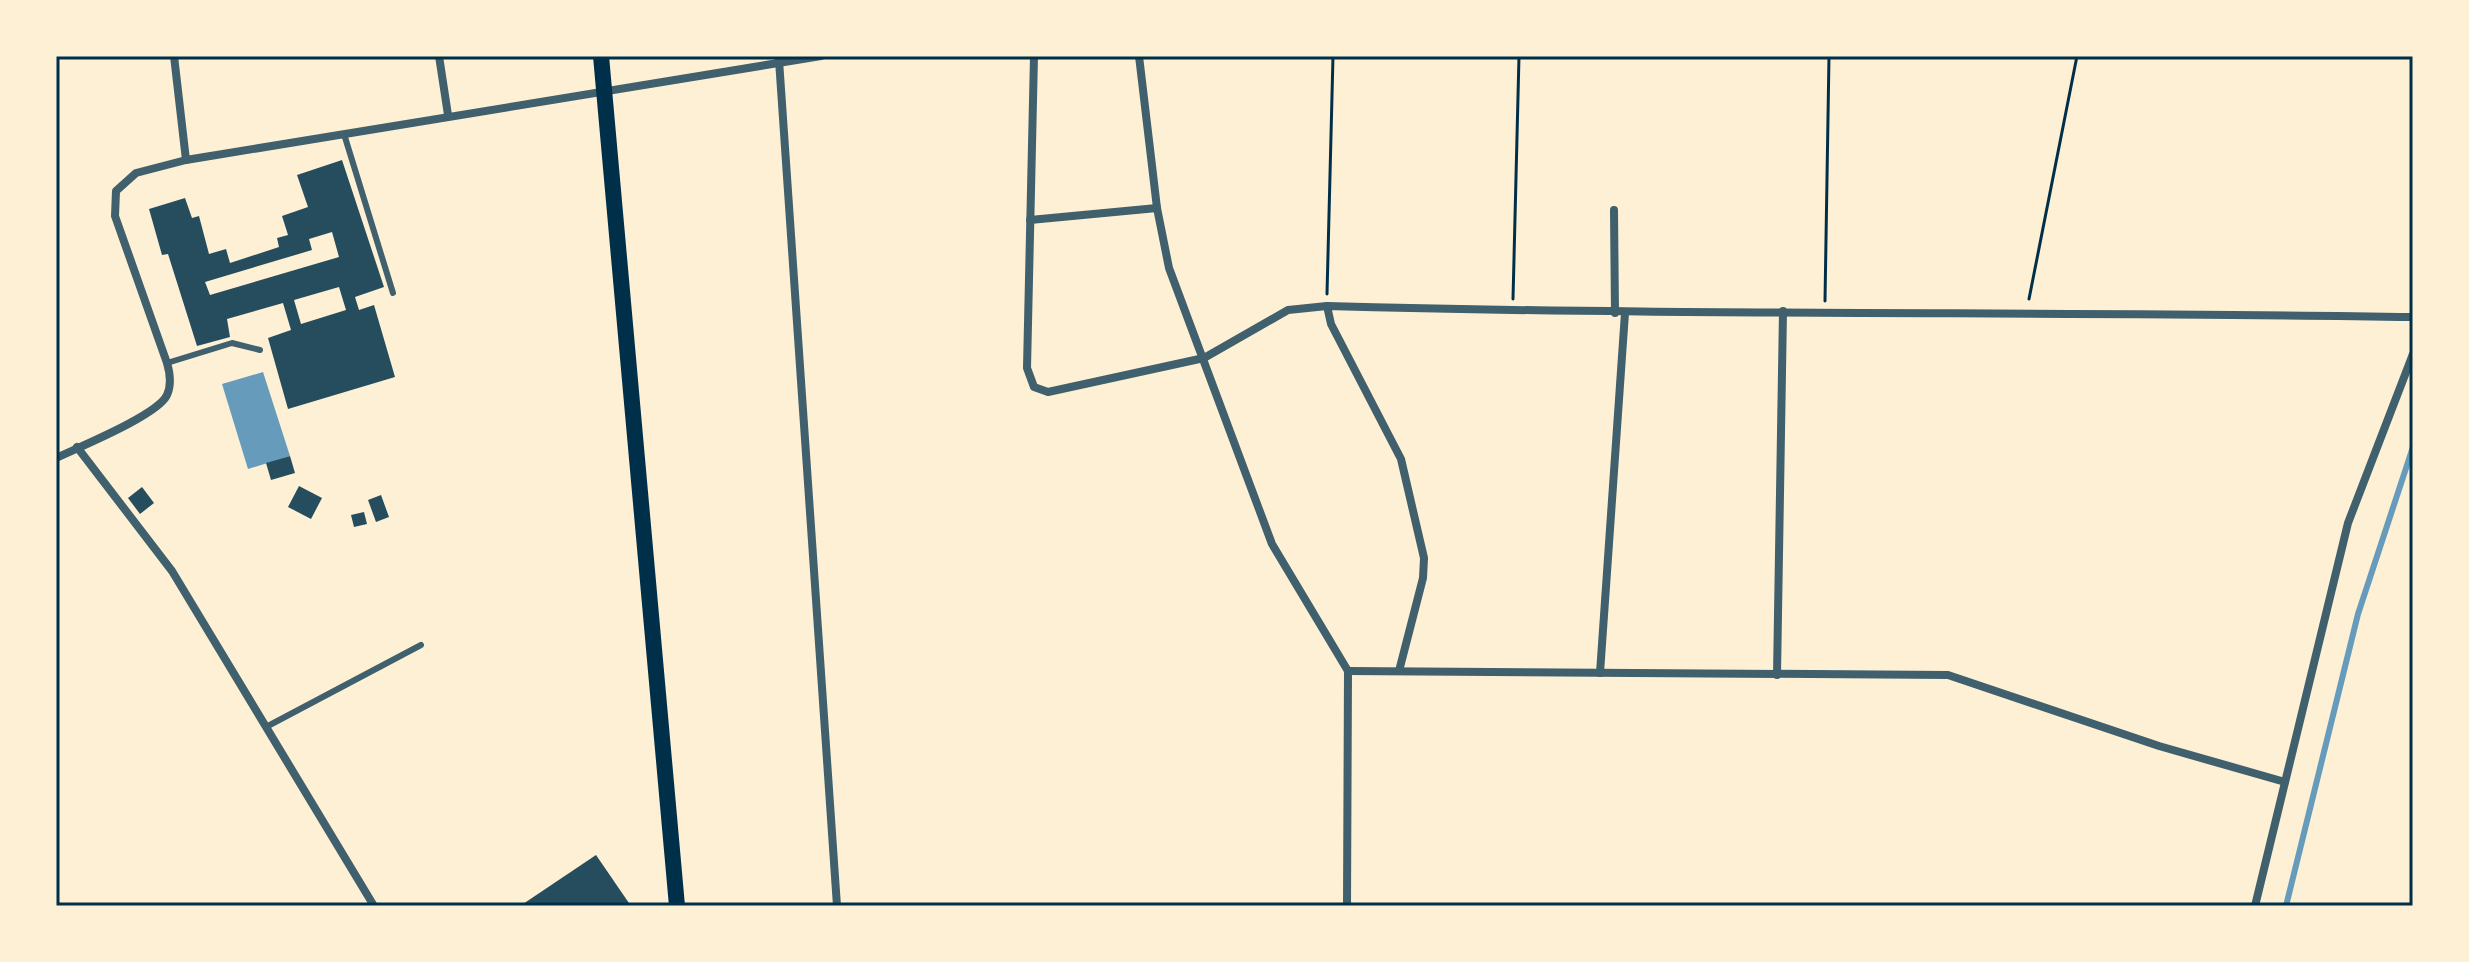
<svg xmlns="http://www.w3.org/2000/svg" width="2469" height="962" viewBox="0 0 2469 962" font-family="Ubuntu,sans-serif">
<rect width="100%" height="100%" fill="#fdf0d5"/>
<!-- water -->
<polygon fill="#669bbc" points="263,372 290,456 248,469 222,384"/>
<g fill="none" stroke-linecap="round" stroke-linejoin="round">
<!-- stream -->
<polyline stroke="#669bbc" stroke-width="6" points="2286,906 2358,614 2413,447"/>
</g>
<!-- building -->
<g fill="#264d5e" fill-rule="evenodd">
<path d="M342,160L384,287L355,297L359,310L374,305L395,377L288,409L268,338L291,330L283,303L227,319L230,337L197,346L168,254L162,255L149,209L185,198L192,218L199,216L209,254L226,249L230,263L279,247L277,238L288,235L282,216L308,207L297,175ZM332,232L339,257L210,295L205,282L312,250L309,239ZM339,287L346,310L301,324L294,300Z"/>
<polygon points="290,456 295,473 271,480 266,463"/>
<polygon points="299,486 322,498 311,519 288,507"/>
<polygon points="142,487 154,503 140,514 128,498"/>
<polygon points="381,495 389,517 376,522 368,500"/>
<polygon points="364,512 367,524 354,527 351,515"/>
<polygon points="596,855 631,906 520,906"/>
</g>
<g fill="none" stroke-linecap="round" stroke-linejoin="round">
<!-- path -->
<g stroke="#003049" stroke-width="3">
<polyline points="1327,294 1333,56"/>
<polyline points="1513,299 1519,56"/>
<polyline points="2029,299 2077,56"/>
<polyline points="1825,301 1829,56"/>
</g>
<!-- service -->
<g stroke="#3f606c" stroke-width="6">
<polyline points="344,134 393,293"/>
<polyline points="167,363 232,343 260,350"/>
<polyline points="266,727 421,645"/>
</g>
<!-- minor -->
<g stroke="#3f606c" stroke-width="8">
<polyline points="174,56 186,160"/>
<polyline points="439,56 448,115"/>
<path d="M1034,56L1027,368L1034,387L1048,392L1204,358L1288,310L1327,306C1689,316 2051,311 2413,317"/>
<polyline points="1139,56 1157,208 1169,268 1272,544 1348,671 1347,906"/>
<polyline points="779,60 837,906"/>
<polyline points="1614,210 1615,313"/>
<polyline points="1030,220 1157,208"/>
<polyline points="1327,306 1331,324 1401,459 1424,558 1423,578 1399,671"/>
<polyline points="77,447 172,571 374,906"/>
<path d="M56,458C79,447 158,415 167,395C172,384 170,373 167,363L115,216L116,191L136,173L186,160L821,56"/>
<polyline points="1348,671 1948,675 2159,746 2285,782"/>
<polyline points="1600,673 1625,313"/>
<polyline points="1777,675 1783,311"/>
<polyline points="2255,906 2348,523 2413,354"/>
</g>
<!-- secondary -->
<polyline stroke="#003049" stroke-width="16" points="601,56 677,906"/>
</g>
<!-- border -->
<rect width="2469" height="962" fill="none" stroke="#fdf0d5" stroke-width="116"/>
<rect x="58" y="58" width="2353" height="846" fill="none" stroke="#003049" stroke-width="3"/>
</svg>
